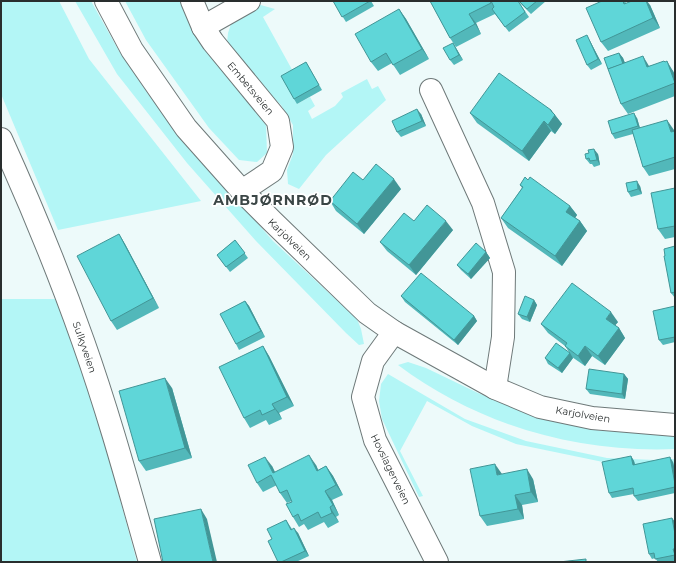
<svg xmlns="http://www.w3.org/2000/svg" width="676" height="563" viewBox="0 0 676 563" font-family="Montserrat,sans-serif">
<rect width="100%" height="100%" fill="#edfafa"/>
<!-- green -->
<g fill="#b3f6f6">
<polygon points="1,1 59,1 89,59 201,201 58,230 1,94"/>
<polygon points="75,1 91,1 119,51 148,94 209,168 273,241 357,319 361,329 364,344 359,345 346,333 256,241 187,163 117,74"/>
<polygon points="125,1 182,1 197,32 266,125 267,153 257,162 239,160 209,128 146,40"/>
<polygon points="257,4 275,9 263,17 295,75 297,104 310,97 315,106 308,111 312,119 335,106 343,97 341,93 367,79 372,89 378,86 386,100 326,155 299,189 288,184 287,170 293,154 293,125 281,105 245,71 227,44 228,33 231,24"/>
<polygon points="1,299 55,299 81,356 137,562 1,562"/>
<path d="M408,362L426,368L478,393L536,417L602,431L675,432V449C576,453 478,425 398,365Z"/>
<polygon points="388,374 465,419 526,441 607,458 655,460 675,459 675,466 603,467 603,462 516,444 472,426 427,401 400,451 423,496 419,497 382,419 379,401 381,384"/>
</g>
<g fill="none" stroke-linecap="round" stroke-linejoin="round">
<defs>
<g id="street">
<polyline points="106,1 132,50 186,128 242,191 272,221 367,313 394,332 495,388 540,407 592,418 675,425"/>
<polyline points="192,1 203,27 213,42 278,121 282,147 272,171 242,191"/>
<polyline points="203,27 249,1"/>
<polyline points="431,90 483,203 504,272 503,337 495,388"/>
<path d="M1,139C31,205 59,273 83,341C109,414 129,488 150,562"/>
<polyline points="394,332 373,361 363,397 375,440 437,562"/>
</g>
</defs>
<!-- street casing -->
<use href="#street" stroke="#6e7979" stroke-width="24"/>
<!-- street -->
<use href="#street" stroke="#fff" stroke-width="22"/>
</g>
<!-- wall -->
<g fill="#52b8ba">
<polygon points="333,1 371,1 374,6 346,22"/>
<polygon points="430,1 546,1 531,14 518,1 529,17 509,32 495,14 476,23 481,34 456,47 450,38"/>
<polygon points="602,1 625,1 626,3 650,5 660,28 608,51 601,42"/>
<polygon points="399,9 406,19 429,59 400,75 392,63 378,71 371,62"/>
<polygon points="590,41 602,64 591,70 587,65"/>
<polygon points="453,43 463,60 454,65 450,60"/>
<polygon points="619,53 623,58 625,63 649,66 665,62 673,71 675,75 675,96 628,114 621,104"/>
<polygon points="306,62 322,90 297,104 294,99"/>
<polygon points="551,110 555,115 562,124 555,134 551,131 529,161 477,123 470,113"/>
<polygon points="421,114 426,126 401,137 397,132"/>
<polygon points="637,118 640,128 674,130 675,131 675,169 649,176 643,167 633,134 615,139 612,134"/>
<polygon points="598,154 600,165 594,167 592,164 590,164 586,159"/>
<polygon points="363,180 401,189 364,234 336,211 330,201"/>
<polygon points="528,180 570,206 577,215 575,218 580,221 587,231 562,266 508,228 501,218 522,188 520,185"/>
<polygon points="640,186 642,194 631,197 628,192"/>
<polygon points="675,188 675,237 665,239 658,229"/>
<polygon points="414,221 453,230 416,275 387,251 380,242"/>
<polygon points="119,234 125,244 159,308 117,330 111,321"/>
<polygon points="235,240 248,258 230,272 217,255"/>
<polygon points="675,246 675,298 671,293 665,256"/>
<polygon points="486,252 490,258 471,279 461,270 457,265"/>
<polygon points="401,296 474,316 477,321 458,345 405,302"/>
<polygon points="534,300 537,305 530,322 522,319 518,314"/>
<polygon points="245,301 249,306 265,337 239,350 236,344"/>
<polygon points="675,306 675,342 663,345 659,340"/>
<polygon points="618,322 615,325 619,328 625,338 605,365 592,356 585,366 572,357 573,358 562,373 548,364 545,358 569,352 565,346 548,333 541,324"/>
<polygon points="263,346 269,356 294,406 279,413 282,419 269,425 266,420 250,428 244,418"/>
<polygon points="624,374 628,379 625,399 590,394 586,389"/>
<polygon points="172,388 192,458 146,471 139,461"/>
<polygon points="631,456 634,461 635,464 673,462 675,471 675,493 638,501 634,496 634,494 612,498 609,493"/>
<polygon points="316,465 318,470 326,466 333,476 343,495 332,500 339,515 336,517 339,522 328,528 324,522 308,530 304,524 299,527 293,517 292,501 287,503 280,493 277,485 263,492 257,483 272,466 275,472"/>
<polygon points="502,474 533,479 538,502 522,505 524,519 487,526 480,516"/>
<polygon points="672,518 675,522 675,561 668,562 658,562 655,558 652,559 649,554"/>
<polygon points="286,520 292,529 298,533 309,556 296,562 278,562 272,539"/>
</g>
<!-- shaded-wall -->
<g fill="#429697">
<polygon points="646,1 647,1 650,5 660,28 653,18"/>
<polygon points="399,9 406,19 429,59 422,49"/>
<polygon points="469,14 476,23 481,34"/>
<polygon points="587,35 590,41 602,64 598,59"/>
<polygon points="453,43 456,48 463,60 459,55"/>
<polygon points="619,53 623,58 629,74 625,69"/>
<polygon points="643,56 649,66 647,67"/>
<polygon points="664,61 669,67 667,61 673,71 675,75 675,84"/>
<polygon points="417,109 421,114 426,126 422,121"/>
<polygon points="551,110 555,115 562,124 555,134 548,125"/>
<polygon points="634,113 637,118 641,132 638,126"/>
<polygon points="667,120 674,130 675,132 671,132"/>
<polygon points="544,121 551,131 529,161 522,151"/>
<polygon points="594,149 598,154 600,165 597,160"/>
<polygon points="394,179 401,189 364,234 357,224"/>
<polygon points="637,181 640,186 642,194 638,189"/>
<polygon points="570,206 577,215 573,221 566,212"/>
<polygon points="446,221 453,230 416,275 409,265"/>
<polygon points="580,221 587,231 562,266 555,256"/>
<polygon points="119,234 125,244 159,308 153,298"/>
<polygon points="486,252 490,258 471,279 468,274"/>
<polygon points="534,300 537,305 530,322 527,317"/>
<polygon points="245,301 249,306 265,337 261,331"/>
<polygon points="611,312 618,322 613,328 606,319"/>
<polygon points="474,316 477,321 458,345 454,340"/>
<polygon points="619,328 625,338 605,365 598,356"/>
<polygon points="263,346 269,356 294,406 287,397"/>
<polygon points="585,346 592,356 585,366 578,356"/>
<polygon points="570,353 573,358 562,373 558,368"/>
<polygon points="624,374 628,379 625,399 622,394"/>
<polygon points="165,378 172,388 192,458 185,448"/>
<polygon points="272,404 279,413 282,419 275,409"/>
<polygon points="309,455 316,465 323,481 317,471"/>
<polygon points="631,456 634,461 636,470 633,465"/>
<polygon points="265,457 272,466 280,483 273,473"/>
<polygon points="670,457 673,462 675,471 675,484"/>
<polygon points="495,464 502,474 497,475"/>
<polygon points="326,466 333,476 343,495 336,485"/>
<polygon points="527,469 533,479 538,502 531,492"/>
<polygon points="325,491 332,500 339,515 333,505"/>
<polygon points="515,495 522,505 524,519 518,509"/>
<polygon points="330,507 339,522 332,513"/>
<polygon points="201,509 207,519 217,562 213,562"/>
<polygon points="672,518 675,522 675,534"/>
<polygon points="294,528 298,533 309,556 305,551"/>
</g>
<!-- building -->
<g fill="#5fd6d8" stroke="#429697">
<polygon points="333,1 370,1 342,17"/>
<polygon points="430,1 490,1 491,3 469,14 475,24 450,38"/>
<polygon points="491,1 518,1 525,12 505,27 492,9 494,7"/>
<polygon points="519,1 537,1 527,9"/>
<polygon points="602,1 623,1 624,4 632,1 646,1 653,18 601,42 586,8"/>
<polygon points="399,9 422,49 393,65 386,53 371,62 355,34"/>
<polygon points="587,35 598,59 587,65 576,40"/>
<polygon points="453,43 459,55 450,60 443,48"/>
<polygon points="619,53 623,64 608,69 604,58"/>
<polygon points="643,56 647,67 664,61 665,62 667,61 675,83 621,104 608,69"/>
<polygon points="306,62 319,85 294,99 281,76"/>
<polygon points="499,73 551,110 551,111 555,115 548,125 544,121 522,151 470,113"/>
<polygon points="417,109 422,121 397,132 392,121"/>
<polygon points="634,113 638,126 612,134 608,121"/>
<polygon points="667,120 671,132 675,131 675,157 643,167 632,130"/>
<polygon points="594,149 597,160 590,161 589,158 586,159 585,154 589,153 588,150"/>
<polygon points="376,164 394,179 357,224 330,201 353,172 363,180"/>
<polygon points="525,177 528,180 530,177 570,206 566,212 580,221 555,256 501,218 523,187 520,185"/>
<polygon points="637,181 638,189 628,192 626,183"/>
<polygon points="675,188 675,226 658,229 651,193"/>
<polygon points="427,205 446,221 409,265 380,242 404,213 414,221"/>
<polygon points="119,234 153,298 111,321 77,256"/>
<polygon points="235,240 245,253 226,267 217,255"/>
<polygon points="476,243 486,252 468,274 457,265"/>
<polygon points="675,246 675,292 671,293 664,256 665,256 664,249"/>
<polygon points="421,273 474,316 454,340 401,296"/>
<polygon points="572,283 611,312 606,319 619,328 598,356 585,346 578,356 565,346 567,343 541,324"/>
<polygon points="525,296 534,300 527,317 518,314"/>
<polygon points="245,301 261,331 236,344 220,314"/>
<polygon points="675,306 675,337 659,340 653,311"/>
<polygon points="556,343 570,353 558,368 545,358"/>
<polygon points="263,346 287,397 272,404 275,409 262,415 260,410 244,418 219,367"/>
<polygon points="589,369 624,374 622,394 586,389"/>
<polygon points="165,378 185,448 139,461 119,391"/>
<polygon points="309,455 317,471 326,466 336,485 325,491 333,505 330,507 332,513 321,518 318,512 301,521 298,514 293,517 286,504 292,502 287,490 280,493 271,475 257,483 248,465 265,457 273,473"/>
<polygon points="631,456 633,465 670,457 675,484 675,487 634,496 633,488 609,493 602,462"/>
<polygon points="495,464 497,475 527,469 531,492 515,495 518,509 480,516 470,469"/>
<polygon points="201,509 213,562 163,562 154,519"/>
<polygon points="672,518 675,534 675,549 673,549 675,555 655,559 654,553 649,554 643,524"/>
<polygon points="286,520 291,530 294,528 305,551 281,562 278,562 268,541 272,539 267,529"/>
<polygon points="586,559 586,562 559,562"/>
</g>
<g text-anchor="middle" stroke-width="3.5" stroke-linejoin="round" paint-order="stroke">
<!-- street labels -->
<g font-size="10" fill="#292e2e" stroke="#fff">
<text transform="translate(251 88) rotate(50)" y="4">Embetsveien</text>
<text transform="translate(290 239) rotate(44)" y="4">Karjolveien</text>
<text transform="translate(85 347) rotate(71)" y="4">Sulkyveien</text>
<text transform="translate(583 414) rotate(10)" y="4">Karjolveien</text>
<text transform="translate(391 469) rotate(64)" y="4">Hovslagerveien</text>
</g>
<!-- district labels -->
<g font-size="14" font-weight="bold" letter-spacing="1" fill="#3b4646" stroke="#fff">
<text x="273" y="205">AMBJØRNRØD</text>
</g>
</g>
<!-- border -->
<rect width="676" height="563" fill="none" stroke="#292e2e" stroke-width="4"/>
</svg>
